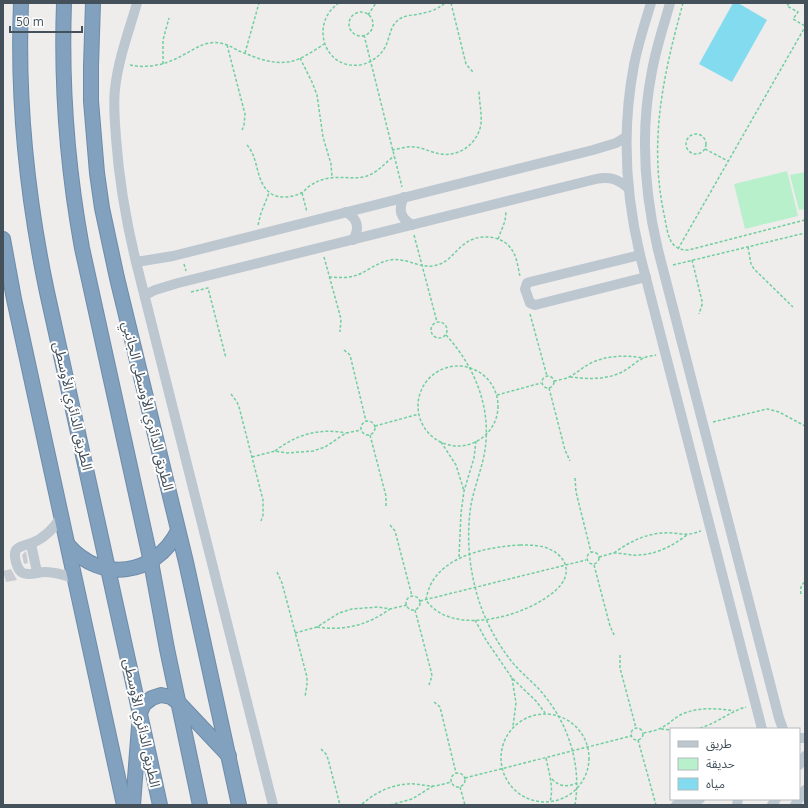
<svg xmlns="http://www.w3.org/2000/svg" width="808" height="808" viewBox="0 0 808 808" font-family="'Open Sans','Noto Sans Arabic',sans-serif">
<rect width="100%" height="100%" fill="#efecec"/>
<!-- green -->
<g fill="#b8f0cc">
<polygon points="787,171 798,216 745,229 734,184"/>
<polygon points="805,172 805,209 799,210 790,175"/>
</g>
<!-- water -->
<polygon fill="#83dbef" points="733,3 738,3 767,20 732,82 699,64"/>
<!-- building -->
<g fill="#c9cbd2">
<polygon points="26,551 28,563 24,564 22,555"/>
<polygon points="11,569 17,580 6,582 3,571"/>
</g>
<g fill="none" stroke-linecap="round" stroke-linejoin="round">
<defs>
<g id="highway">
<path d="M21,3C17,101 27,197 47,292L160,805"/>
<path d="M64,3C61,86 67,166 82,248L151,562L167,649L200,805"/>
<polyline points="93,3 91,66 91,101 97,173 102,208 117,278 186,562 239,805"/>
<polyline points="3,239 14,299 124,805"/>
<path d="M68,545C101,583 155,576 178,531"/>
<polyline points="133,805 140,713 144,704 152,698 161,695 171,697 179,703 229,756"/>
</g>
</defs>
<!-- highway casing -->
<use href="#highway" stroke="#6d8caa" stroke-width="16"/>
<!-- path -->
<g stroke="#6fcf9d" stroke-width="1.5" stroke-dasharray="3 2" stroke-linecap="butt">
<path d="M339,3C309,23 324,70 360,65C372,63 383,54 387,43C390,35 391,26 397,21C404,14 414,16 423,13C431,12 439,8 445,3"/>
<polyline points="451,3 466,64 473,72"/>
<path d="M683,3C663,76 648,143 665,219C668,234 669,251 689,250L805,220"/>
<polyline points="789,3 787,6 798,12 793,19 805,26"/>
<circle cx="361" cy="24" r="12"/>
<polyline points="368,15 376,3"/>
<polyline points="364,35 402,187"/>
<polyline points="227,45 245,114 244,125 242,130"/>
<polyline points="245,53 259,3"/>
<polyline points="300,58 312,82 317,95 323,137 331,164 332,177"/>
<polyline points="163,64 163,40 169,18"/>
<path d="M130,65C149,69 168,64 185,54C193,50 201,44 210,43C221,41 230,46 239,51C259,59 280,68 301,58C309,54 317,49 324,44"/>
<circle cx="696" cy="144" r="10"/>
<path d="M247,145C259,158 255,180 269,192C276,199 292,198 301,193C304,192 306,189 308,187C315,182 322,179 330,178C343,176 355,180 367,176C378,172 385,163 394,156"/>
<polyline points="705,149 728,161"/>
<path d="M392,150C399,149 407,146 414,147C423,147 431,153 441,154C460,157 478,143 481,124C482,113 479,101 479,90"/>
<polyline points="302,193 307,212"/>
<polyline points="258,225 261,213 269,193"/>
<polyline points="414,235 437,322"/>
<polyline points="498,239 505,221 506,212"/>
<polyline points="748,247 751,264 754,269 793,307"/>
<polyline points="678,249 805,27"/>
<polyline points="324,257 341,319 340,332"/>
<polyline points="692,260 702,301 702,305 699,314"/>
<polyline points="184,264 186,271"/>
<polyline points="673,265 805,233"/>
<path d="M329,277C341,278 352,278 362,273C371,268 380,262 390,260C407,257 421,270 437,265C449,262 454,252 463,245C477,233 502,234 512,250C517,257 518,268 520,276"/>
<polyline points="191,292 208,288 226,358"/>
<polyline points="530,314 547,376"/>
<circle cx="439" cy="330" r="8"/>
<path d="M446,335C477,369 494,414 483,460C479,477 472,494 470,512C467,537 469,563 475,587C481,612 493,637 509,658C517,669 528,678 538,688C567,720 582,762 575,805"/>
<polyline points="344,350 350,355 366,421"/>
<circle cx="458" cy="406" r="40"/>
<circle cx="548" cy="382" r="6"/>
<path d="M570,377C587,379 606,380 622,372C630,368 636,361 644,358C647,356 652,356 656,355"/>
<path d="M554,381C559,380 565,379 569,377C577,373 583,367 591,363C608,355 626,355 644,358"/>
<polyline points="549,388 565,450 570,461"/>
<polyline points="231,394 237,402 239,407 263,500 263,515 261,521"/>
<polyline points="497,395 541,383"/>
<circle cx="368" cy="428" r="7"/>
<polyline points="713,422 767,409 779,412 805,426"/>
<polyline points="375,426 419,414"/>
<polyline points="370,435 386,496 386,508"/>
<polyline points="441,442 456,465 464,491"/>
<path d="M275,451C297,434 319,428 346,433"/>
<polyline points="252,457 275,451 287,453 313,451 325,447 346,433 361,430"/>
<polyline points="575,478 576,492 591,552"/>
<polyline points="390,525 395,531 412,596"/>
<path d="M520,545C529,545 539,545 547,548C568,556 573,575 556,590C528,616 452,638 426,600C432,557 485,547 520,545Z"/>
<circle cx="593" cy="558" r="6"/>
<path d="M614,553C629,542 645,534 663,533C672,532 681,535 689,534C693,534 697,532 701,531"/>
<polyline points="459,557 461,513 464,491 474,458 476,441"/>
<path d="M599,557C604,556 609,554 614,553C623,553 631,556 639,555C658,554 674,545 688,534"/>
<polyline points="594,565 610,626 615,637"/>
<polyline points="277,572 282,583 307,677 307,684 305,697"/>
<path d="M801,594C800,588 801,585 805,582"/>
<circle cx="413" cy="603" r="7"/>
<polyline points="420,601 586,560"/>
<polyline points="415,610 431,671 432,676 429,685"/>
<polyline points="475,620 486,640 512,678 536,701 545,713"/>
<path d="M317,627C345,631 368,625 390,609"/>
<polyline points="295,633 317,627 339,613 352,609 378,607 390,609 407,605"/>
<polyline points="620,655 620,668 636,728"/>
<polyline points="512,678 516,703 513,726"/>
<polyline points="434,702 440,707 456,773"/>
<circle cx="545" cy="758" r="44"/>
<circle cx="637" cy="734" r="6"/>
<polyline points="661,729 671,730"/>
<path d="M695,729C714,726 728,712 746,707"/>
<path d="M644,733C648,732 654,731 659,729C667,726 674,718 682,714C699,707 716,708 734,711"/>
<polyline points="638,740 656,805"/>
<polyline points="321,749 326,754 328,759 340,805"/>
<path d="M546,758C549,773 554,787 550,802"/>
<circle cx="458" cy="780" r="7"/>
<polyline points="465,778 631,736"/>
<path d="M552,779C559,787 568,787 577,783"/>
<polyline points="460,787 465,805"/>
<path d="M362,804C375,793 390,785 408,784C416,783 424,786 433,786C439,786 446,783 452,782"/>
<polyline points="358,805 368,805"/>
<polyline points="390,805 412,799 433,786"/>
</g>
<!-- minor -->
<g stroke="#bcc7d0" stroke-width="10">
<path d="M137,3C129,31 118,60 115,89C113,105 115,122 116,138C119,180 126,221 136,262L273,805"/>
<path d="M651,3C645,23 638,44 634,65C622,128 625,192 640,255L762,729"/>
<path d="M670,3C664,25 656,48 652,71C640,131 644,191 658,250L779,718L783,729"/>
<path d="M404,197C398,209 400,218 412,225"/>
<path d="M346,212C358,219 360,228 353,240"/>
<polyline points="640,255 530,282 527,283 525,289 530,303 535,305 646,277"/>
<polyline points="136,262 173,256 593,150 616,143 626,137"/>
<path d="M145,295L155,290L178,283L596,179C609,176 618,179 628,188"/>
<path d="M61,517C54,528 45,538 32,543C27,545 21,545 17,549C12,553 17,571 23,573C29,576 38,572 45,572C55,572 65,575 75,579"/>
<polyline points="31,544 37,572"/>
<polyline points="799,738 805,738"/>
<polyline points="799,765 805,756"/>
<polyline points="676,805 700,799"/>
<polyline points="737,805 738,799"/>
<polyline points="772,805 776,799"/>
<polyline points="795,805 805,790"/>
</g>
<!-- highway -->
<use href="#highway" stroke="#81a1be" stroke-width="14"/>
</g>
<g text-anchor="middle" stroke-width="4" stroke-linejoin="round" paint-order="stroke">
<!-- street labels -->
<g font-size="14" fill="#44505a" stroke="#fff">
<text transform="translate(73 406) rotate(77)" y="5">الطريق الدائري الأوسطى</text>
<text transform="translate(148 406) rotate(76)" y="5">الطريق الدائري الأوسطى الجانبي</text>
<text transform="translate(142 723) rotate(78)" y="5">الطريق الدائري الأوسطى</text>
</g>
</g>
<!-- border -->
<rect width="808" height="808" fill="none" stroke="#44505a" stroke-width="8"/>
<!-- legend -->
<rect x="670" y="728" width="130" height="72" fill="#ffffff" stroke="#b4b9bd"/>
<rect x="678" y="741" width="20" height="6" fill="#bcc7d0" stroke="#b4b9bd"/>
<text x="706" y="748" font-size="12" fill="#44505a">طريق</text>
<rect x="678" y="758" width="20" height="12" fill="#b8f0cc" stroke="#b4b9bd"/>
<text x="706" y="768" font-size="12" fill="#44505a">حديقة</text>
<rect x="678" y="778" width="20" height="12" fill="#83dbef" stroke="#b4b9bd"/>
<text x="706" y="788" font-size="12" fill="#44505a">مياه</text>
<!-- scale -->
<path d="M10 26v6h72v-6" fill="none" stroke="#44505a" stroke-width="2"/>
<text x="16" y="26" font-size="12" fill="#44505a" stroke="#ffffff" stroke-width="3" paint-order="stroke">50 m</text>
</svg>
